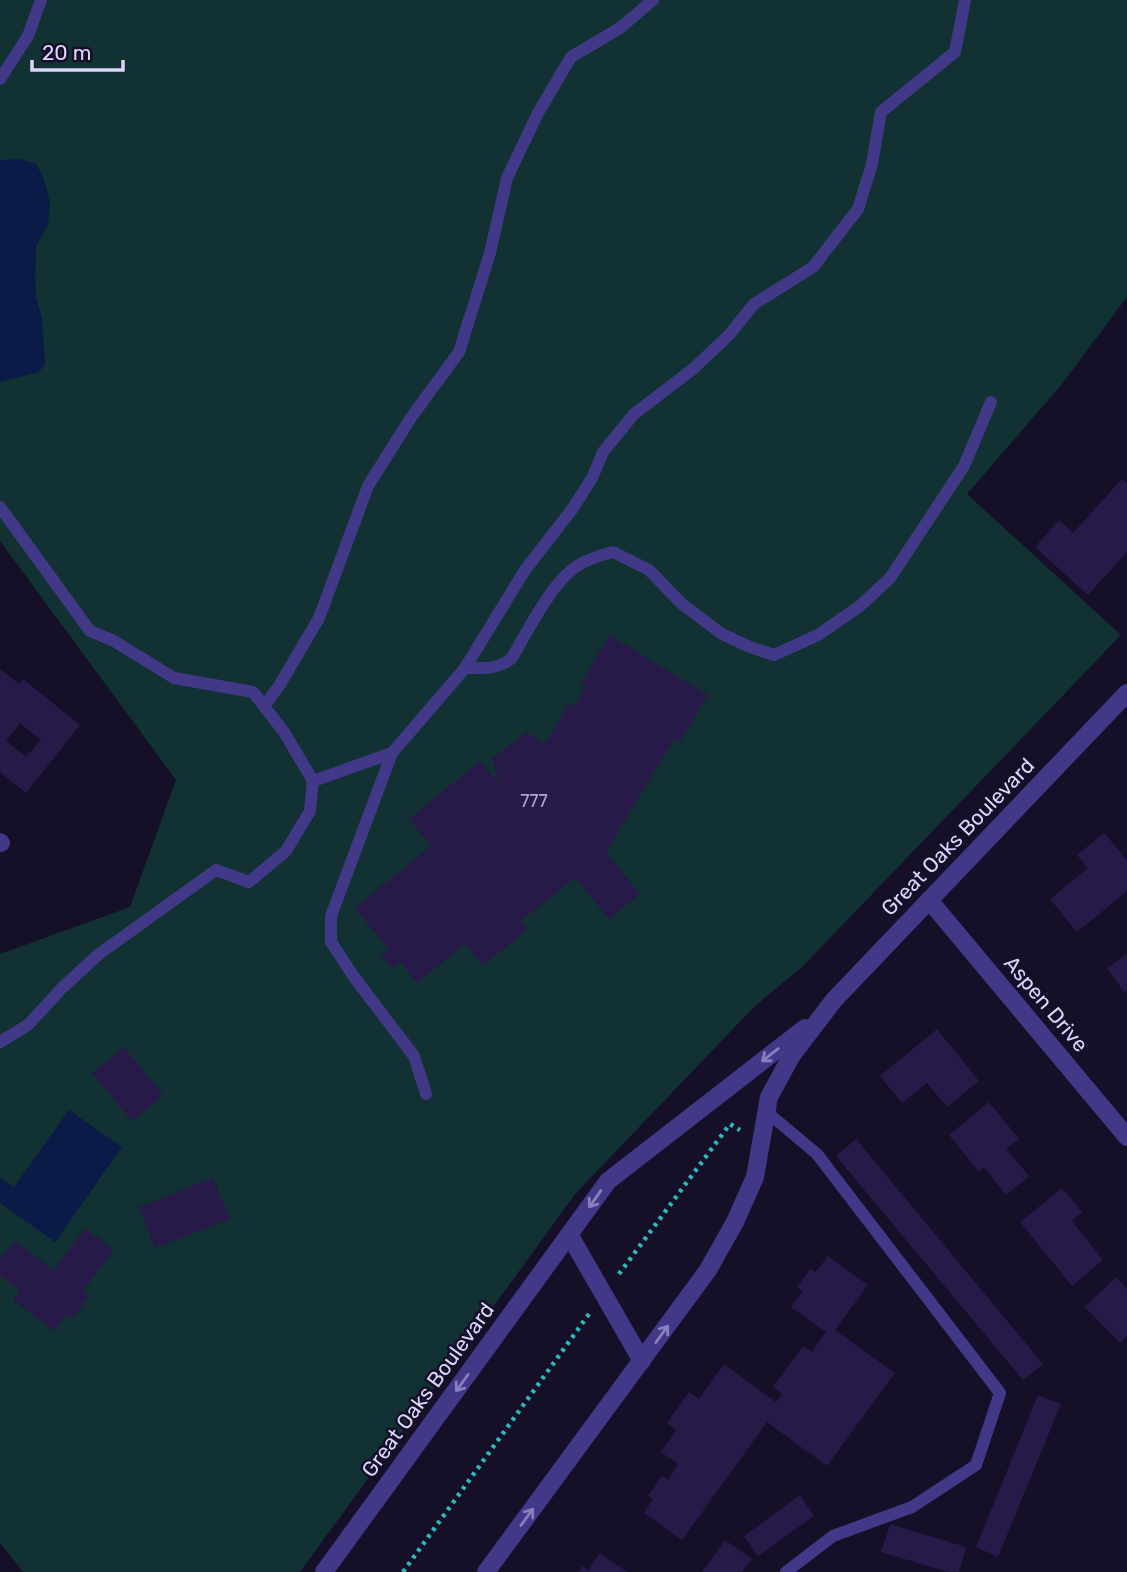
<svg xmlns="http://www.w3.org/2000/svg" width="1127" height="1572" viewBox="0 0 1127 1572" font-family="Rubik,sans-serif">
<rect width="100%" height="100%" fill="#150f28"/>
<!-- grass -->
<polygon fill="#123132" points="0,0 1127,0 1127,297 1062,384 967,494 1121,635 803,966 754,1007 576,1193 300,1572 23,1572 0,1543 0,954 130,907 176,780 0,541"/>
<!-- water -->
<g fill="#091b46">
<polygon points="20,159 36,164 43,177 50,202 48,224 36,247 35,280 36,298 42,318 45,364 39,372 0,382 0,160"/>
<polygon points="69,1110 122,1147 55,1242 0,1203 0,1178 14,1187"/>
</g>
<!-- building -->
<g fill="#271a49" fill-rule="evenodd">
<polygon points="1122,479 1127,483 1127,552 1088,595 1035,547 1059,520 1073,533"/>
<polygon points="609,635 708,695 680,742 674,739 606,852 640,894 609,919 575,878 521,921 528,929 483,966 465,944 417,983 400,962 392,969 381,956 389,950 355,908 431,846 409,819 480,761 499,783 492,759 526,732 545,743 569,703 574,707 586,686 581,684"/>
<path d="M0,669L19,684L23,679L80,725L26,793L0,772ZM20,723L41,740L26,757L6,741Z"/>
<polygon points="1104,833 1127,860 1127,891 1077,932 1050,899 1088,868 1077,855"/>
<polygon points="1127,954 1127,990 1124,992 1107,968"/>
<polygon points="937,1029 979,1081 947,1107 927,1083 902,1103 880,1076"/>
<polygon points="124,1047 163,1095 132,1121 92,1073"/>
<polygon points="989,1102 1019,1139 1006,1149 1029,1176 1006,1195 984,1167 979,1172 949,1135"/>
<polygon points="856,1139 1043,1364 1023,1380 836,1156"/>
<polygon points="213,1178 230,1219 155,1248 139,1207"/>
<polygon points="1062,1188 1082,1212 1072,1221 1103,1260 1072,1286 1020,1222"/>
<polygon points="85,1228 114,1250 83,1291 89,1296 73,1319 66,1314 54,1331 13,1300 20,1290 0,1276 0,1260 14,1241 54,1270"/>
<polygon points="828,1256 868,1285 835,1330 895,1373 827,1466 767,1422 682,1540 644,1513 653,1499 648,1496 662,1476 668,1480 678,1464 661,1452 676,1430 667,1423 689,1392 699,1399 724,1364 776,1402 782,1394 773,1387 803,1346 812,1352 826,1332 791,1307 803,1291 797,1287 810,1269 816,1272"/>
<polygon points="1116,1277 1127,1289 1127,1336 1120,1343 1085,1307"/>
<polygon points="1038,1395 1061,1404 998,1557 976,1547"/>
<polygon points="800,1495 814,1516 758,1556 744,1536"/>
<polygon points="890,1524 966,1547 959,1572 948,1572 881,1552"/>
<polygon points="725,1540 752,1559 742,1572 702,1572"/>
<polygon points="600,1553 627,1572 578,1572 583,1566 588,1570"/>
</g>
<g fill="none" stroke-linecap="round" stroke-linejoin="round">
<!-- path -->
<g stroke="#2cbbbc" stroke-width="4.5" stroke-dasharray="3.5 5" stroke-linecap="butt">
<polyline points="619,1274 730,1124 740,1130"/>
<polyline points="403,1572 589,1314"/>
</g>
<!-- lane -->
<g stroke="#413988" stroke-width="12">
<polyline points="0,79 28,36 41,0"/>
<polyline points="0,507 90,631 114,641 174,678 253,692 284,732 313,781 310,811 286,851 249,882 216,870 99,954 62,988 28,1025 0,1042"/>
<path d="M465,668C483,668 498,670 512,658C527,632 552,582 577,566C588,559 601,555 613,552L649,570L682,604L722,634L750,647L774,655L818,635L860,606L890,578L964,466L991,402"/>
<polyline points="264,706 279,686 319,618 368,486 410,419 459,352 490,253 507,178 538,113 571,57 620,28 653,0"/>
<polyline points="313,781 392,753"/>
<polyline points="426,1094 414,1056 354,977 331,942 331,916 392,753 465,668 525,570 573,508 592,478 603,452 634,414 693,369 729,335 754,304 813,267 858,209 872,164 881,112 955,52 965,0"/>
<polyline points="768,1113 817,1154 1000,1393 976,1465 912,1507 833,1536 786,1572"/>
</g>
<!-- street -->
<g stroke="#413988" stroke-width="18">
<polyline points="0,842 1,843"/>
<polyline points="929,900 1127,1137"/>
<polyline points="570,1236 642,1361"/>
<polyline points="324,1572 608,1181 805,1028"/>
<polyline points="486,1572 708,1270 735,1222 755,1177 769,1097 792,1055 834,1000 1127,693"/>
</g>
</g>
<!-- one-way arrows -->
<defs><path id="oneway-shaft" d="M-6 0H5M1.5-3L5.5 0L1.5 3" fill="none" stroke-width="1.6" stroke-linecap="round" stroke-linejoin="round" transform="scale(1.75)"/></defs>
<g stroke="#877fbe">
<use href="#oneway-shaft" transform="translate(770 1055) rotate(142)"/>
<use href="#oneway-shaft" transform="translate(595 1199) rotate(125)"/>
<use href="#oneway-shaft" transform="translate(662 1334) rotate(-54)"/>
<use href="#oneway-shaft" transform="translate(462 1383) rotate(126)"/>
<use href="#oneway-shaft" transform="translate(527 1517) rotate(-54)"/>
</g>
<g text-anchor="middle" stroke-width="5" stroke-linejoin="round" paint-order="stroke">
<!-- number labels -->
<g font-size="18" fill="#b0a6d2">
<text x="534" y="807">777</text>
</g>
<!-- street labels -->
<g font-size="21" fill="#ddd5ff" stroke="#150f28">
<text transform="translate(958 837) rotate(-46)" y="7">Great Oaks Boulevard</text>
<text transform="translate(1046 1004) rotate(50)" y="7">Aspen Drive</text>
<text transform="translate(428 1390) rotate(-54)" y="7">Great Oaks Boulevard</text>
</g>
</g>
<!-- scale -->
<path d="M32 60v10h91v-10" fill="none" stroke="#ddd5ff" stroke-width="3.5"/>
<text x="42" y="60" font-size="21" fill="#ddd5ff" stroke="#150f28" stroke-width="5" paint-order="stroke">20 m</text>
</svg>
